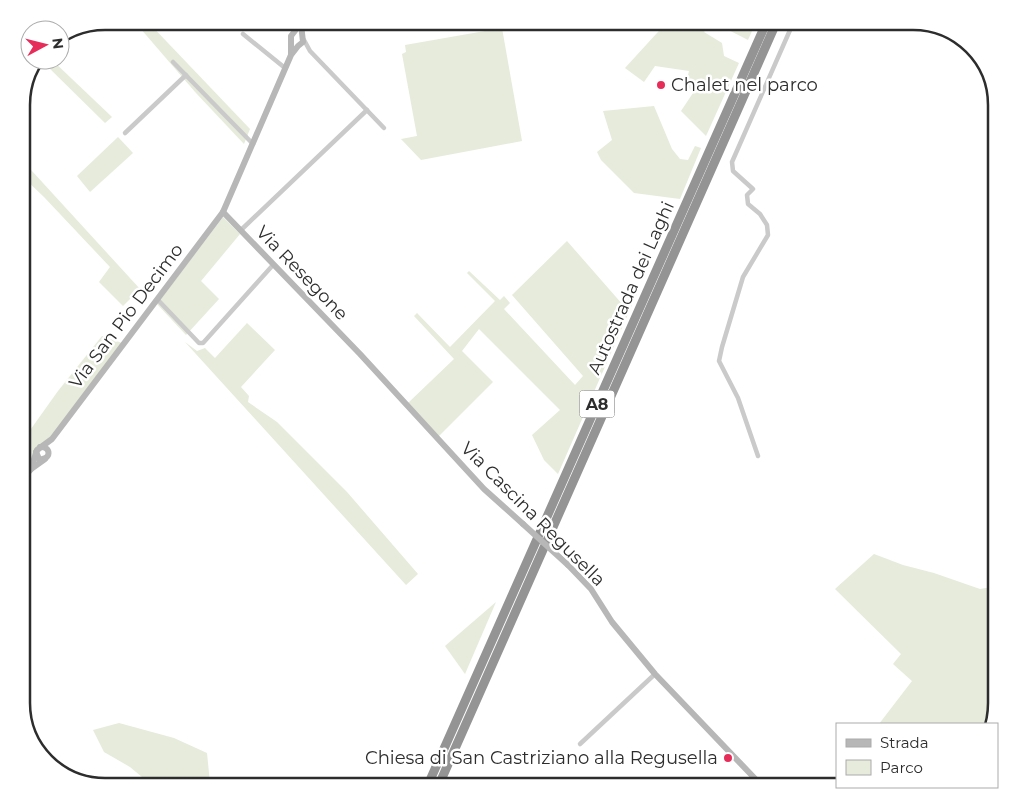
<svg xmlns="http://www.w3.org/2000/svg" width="1018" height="808" viewBox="0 0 1018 808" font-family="Montserrat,sans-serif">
<rect width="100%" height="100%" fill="#fff"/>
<!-- green -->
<g fill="#e6ebdb">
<polygon points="134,21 147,21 250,129 244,144 196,93"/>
<polygon points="668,21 710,21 704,32 722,43 724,56 739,63 706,136 681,111 693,93 686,84 689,71 655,66 644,82 625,68"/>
<polygon points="711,21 755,21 756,22 748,40"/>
<polygon points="502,28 522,141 421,160 401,139 417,136 402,54 406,52 405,45"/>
<polygon points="41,60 52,60 112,117 105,123"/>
<polygon points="654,106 672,149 680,159 688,160 695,146 701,148 680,199 634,193 601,160 597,152 612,140 603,111"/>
<polygon points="118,137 133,153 90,192 77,176"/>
<polygon points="21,159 140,289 123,306 99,282 110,267 44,197 21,175"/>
<polygon points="223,217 240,234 201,281 219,299 186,335 157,304"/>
<polygon points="567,241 623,305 639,289 558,474 544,460 532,435 560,410 479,329 462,351 493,382 438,437 408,403 454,359 414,316 417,313 450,347 495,301 467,273 469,271 500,300 504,296 510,303 504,309 575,385 583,376 512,295"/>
<polygon points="247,323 275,350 241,387 249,396 248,402 277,422 347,492 418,574 406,585 185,342 197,351 205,348 215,358"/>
<polygon points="102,336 122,343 21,477 21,443 58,391"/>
<polygon points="874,554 903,565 934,573 980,589 997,586 997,703 989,724 879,724 912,681 893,664 901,654 835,589"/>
<polygon points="496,602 465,674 445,646"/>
<polygon points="119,723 174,738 207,753 210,783 205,787 154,787 130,767 104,752 93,730"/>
</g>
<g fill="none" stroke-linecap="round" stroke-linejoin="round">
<!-- street -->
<g stroke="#cacaca" stroke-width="4.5">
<polyline points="492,21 496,21"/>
<polyline points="400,27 406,21"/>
<polyline points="243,34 285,68"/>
<polyline points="304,40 310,51 384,128"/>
<polyline points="173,62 253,144"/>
<polyline points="125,133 186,75"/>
<polyline points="241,230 367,110"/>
<polyline points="158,300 199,343 203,343 273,265"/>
<polyline points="758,456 738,398 719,361 722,347 743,277 768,235 767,225 760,214 748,204 747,195 753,189 733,171 732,162 794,21"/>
<polyline points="580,744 655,674"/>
</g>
<!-- secondary -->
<g stroke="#b7b7b7" stroke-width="6">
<polyline points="291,54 291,36 301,23"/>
<polyline points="223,212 360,354 484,489 523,524"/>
<path d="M36,452L39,459C51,461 52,446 40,447"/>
<polyline points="31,469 37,450 52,439 223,212 291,55 298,46 303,42 301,24"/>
<polyline points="21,481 31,469 45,459"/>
<polyline points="568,565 591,589 612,622 655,674 763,787"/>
</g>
<!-- highway -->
<g stroke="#949494" stroke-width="9">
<polyline points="427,787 767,21"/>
<polyline points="438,787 777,21"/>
</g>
<!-- secondary-bridge -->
<polyline stroke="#b7b7b7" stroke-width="6" points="523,524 568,565"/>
</g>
<!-- markers -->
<g fill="#e62d59" stroke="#fff" stroke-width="2">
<circle cx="661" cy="85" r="5"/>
<circle cx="728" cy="758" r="5"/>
</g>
<g text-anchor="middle" stroke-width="5" stroke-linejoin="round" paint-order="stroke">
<!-- shield labels -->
<rect fill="#fff" stroke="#6c6c6c" stroke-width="1" x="579.5" y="390.5" width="35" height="27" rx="4"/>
<g font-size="16" font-weight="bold" fill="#2d2d2d">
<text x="597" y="410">A8</text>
</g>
<!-- poi labels -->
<g font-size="18" fill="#2d2d2d" stroke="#fff" text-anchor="start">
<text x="671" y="91">Chalet nel parco</text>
<text x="718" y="764" text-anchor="end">Chiesa di San Castriziano alla Regusella</text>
</g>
<!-- street labels -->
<g font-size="18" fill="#2d2d2d" stroke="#fff">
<text transform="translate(302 273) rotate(46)" y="6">Via Resegone</text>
<text transform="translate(631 288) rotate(-66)" y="6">Autostrada dei Laghi</text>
<text transform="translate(126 316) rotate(-53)" y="6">Via San Pio Decimo</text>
<text transform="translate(533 514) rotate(45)" y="6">Via Cascina Regusella</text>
</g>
</g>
<!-- crop -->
<path d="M0 0H1018V808H0ZM105 30H913A75 75 0 0 1 988 105V703A75 75 0 0 1 913 778H105A75 75 0 0 1 30 703V105A75 75 0 0 1 105 30Z" fill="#fff" fill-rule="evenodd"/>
<path fill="none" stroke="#2d2d2d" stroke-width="2.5" d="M105 30H913A75 75 0 0 1 988 105V703A75 75 0 0 1 913 778H105A75 75 0 0 1 30 703V105A75 75 0 0 1 105 30Z"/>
<!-- legend -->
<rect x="836" y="723" width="162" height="65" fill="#ffffff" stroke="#ababab"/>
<rect x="846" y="739" width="25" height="8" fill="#b7b7b7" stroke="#ababab"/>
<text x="880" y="748" font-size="15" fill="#2d2d2d">Strada</text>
<rect x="846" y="760" width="25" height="15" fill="#e6ebdb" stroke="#ababab"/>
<text x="880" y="773" font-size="15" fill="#2d2d2d">Parco</text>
<!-- north arrow -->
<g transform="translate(45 45) rotate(83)"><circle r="24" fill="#ffffff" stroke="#ababab"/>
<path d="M0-4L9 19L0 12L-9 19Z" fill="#e62d59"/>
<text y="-8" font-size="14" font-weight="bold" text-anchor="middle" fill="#2d2d2d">N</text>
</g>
</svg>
